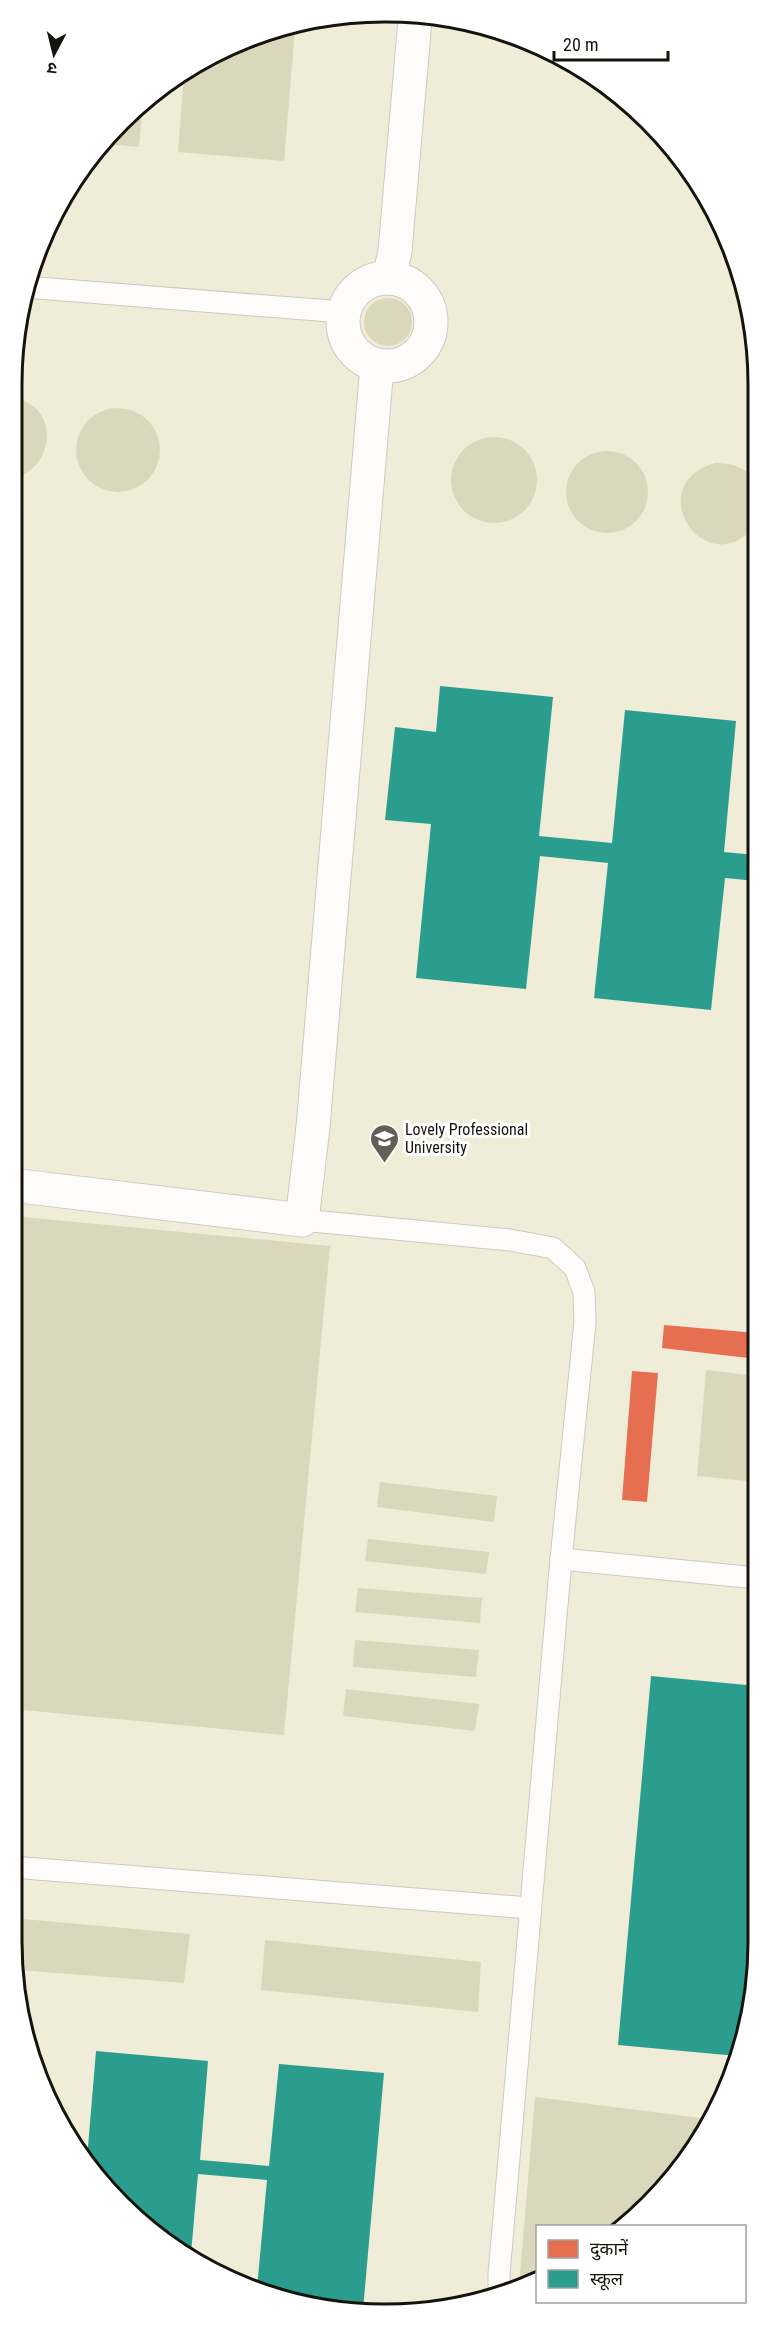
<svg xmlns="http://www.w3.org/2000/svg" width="770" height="2327" viewBox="0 0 770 2327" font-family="'Roboto Condensed','Noto Sans Devanagari',sans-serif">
<rect width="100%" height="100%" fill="#efeee2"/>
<!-- built -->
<polygon fill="#efedd7" points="336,15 481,25 572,62 665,139 720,220 755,337 758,1942 745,2038 695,2150 618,2226 538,2226 537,2277 481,2302 337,2312 220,2276 105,2188 40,2084 12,1942 12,385 25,289 89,158 198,62"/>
<!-- green -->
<g fill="#dbd7bd">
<polygon points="295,29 284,161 178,152 184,74 198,62"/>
<polygon points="142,112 139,147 105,144"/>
<circle cx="388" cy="322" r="24"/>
<path d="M12,398C60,404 57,467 12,480Z"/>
<circle cx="118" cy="450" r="42"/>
<circle cx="494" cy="480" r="43"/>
<circle cx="607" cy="492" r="41"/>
<path d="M715,463C731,463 746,467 755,481V526C706,585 639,485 715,463Z"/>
<polygon points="12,1216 330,1246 284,1735 12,1709"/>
<polygon points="706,1370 757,1376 757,1482 697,1476"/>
<polygon points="380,1482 497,1496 494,1522 377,1507"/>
<polygon points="368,1539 489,1552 486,1574 365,1561"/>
<polygon points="358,1588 482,1598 480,1623 355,1612"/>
<polygon points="355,1640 479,1650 476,1677 353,1667"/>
<polygon points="346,1689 479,1704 475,1731 343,1716"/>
<polygon points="12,1918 190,1934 184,1983 18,1970 12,1942"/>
<polygon points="265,1940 481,1962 478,2012 261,1990"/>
<polygon points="535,2097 709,2119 695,2150 618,2226 538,2226 537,2277 519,2285"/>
</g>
<!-- shops -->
<g fill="#e76f51">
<polygon points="664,1325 757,1333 757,1359 662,1348"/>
<polygon points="632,1371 658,1373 647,1502 622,1500"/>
</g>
<!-- schools -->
<g fill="#2a9d8f">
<polygon points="440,686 553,697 539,836 612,843 625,710 736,721 724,852 756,855 756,881 725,878 711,1010 594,998 608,863 540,856 526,989 416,978 431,824 385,820 395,727 436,732"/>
<polygon points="651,1676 757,1686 758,1845 745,1983 752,1984 749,2011 742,2010 737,2056 618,2045"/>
<polygon points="96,2051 208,2061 200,2160 269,2166 279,2064 384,2073 363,2310 337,2312 257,2288 267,2180 198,2174 191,2254 105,2188 87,2159"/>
</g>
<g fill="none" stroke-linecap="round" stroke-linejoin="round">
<defs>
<g id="lane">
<polyline points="25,287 343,312"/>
<polyline points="302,1220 510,1240 553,1248 575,1268 584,1292 585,1322 561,1559 499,2274 499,2294"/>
<polyline points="561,1559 757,1578"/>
<polyline points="12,1867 530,1908"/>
</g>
<g id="street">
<circle cx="387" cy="322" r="44"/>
<polyline points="389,278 395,251 415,20"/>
<polyline points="12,1185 302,1220 313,1127 377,366"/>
</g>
</defs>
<!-- lane casing -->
<use href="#lane" stroke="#cccac1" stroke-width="23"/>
<!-- street casing -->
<use href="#street" stroke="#cccac1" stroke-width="35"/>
<!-- lane -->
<use href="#lane" stroke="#fdfcfb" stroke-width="21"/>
<!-- street -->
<use href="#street" stroke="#fdfcfb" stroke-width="33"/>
</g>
<!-- icons -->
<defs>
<symbol id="university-pin" viewBox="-11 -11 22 30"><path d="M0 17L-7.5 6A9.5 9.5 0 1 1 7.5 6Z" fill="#616057" stroke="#fff"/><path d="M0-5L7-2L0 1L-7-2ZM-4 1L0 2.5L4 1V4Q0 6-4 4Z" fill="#fff"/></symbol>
</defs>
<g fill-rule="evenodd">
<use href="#university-pin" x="368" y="1122" width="33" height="45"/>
</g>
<g text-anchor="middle" stroke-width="6" stroke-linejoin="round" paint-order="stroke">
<!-- poi labels -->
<g font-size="16" fill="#14130c" stroke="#fff" text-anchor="start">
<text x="405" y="1135">Lovely Professional<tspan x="405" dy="18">University</tspan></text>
</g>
</g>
<!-- crop -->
<path d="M0 0H770V2327H0ZM384 22H386A362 362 0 0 1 748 384V1942A362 362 0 0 1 386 2304H384A362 362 0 0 1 22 1942V384A362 362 0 0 1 384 22Z" fill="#fff" fill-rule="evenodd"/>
<path fill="none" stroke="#14130c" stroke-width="3" d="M384 22H386A362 362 0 0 1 748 384V1942A362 362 0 0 1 386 2304H384A362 362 0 0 1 22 1942V384A362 362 0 0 1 384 22Z"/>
<!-- legend -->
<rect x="536" y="2225" width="210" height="78" fill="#ffffff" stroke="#a1a19e" stroke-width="1.5"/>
<rect x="548" y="2240" width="30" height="18" fill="#e76f51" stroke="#a1a19e" stroke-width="1.5"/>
<text x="590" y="2255" font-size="18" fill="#14130c">दुकानें</text>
<rect x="548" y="2270" width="30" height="18" fill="#2a9d8f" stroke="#a1a19e" stroke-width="1.5"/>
<text x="590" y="2285" font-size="18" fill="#14130c">स्कूल</text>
<!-- north arrow -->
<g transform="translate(54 54) rotate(187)" stroke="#ffffff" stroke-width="4.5" paint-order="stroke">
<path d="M0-4.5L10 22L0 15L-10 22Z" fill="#14130c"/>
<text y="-9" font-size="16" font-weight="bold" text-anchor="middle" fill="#14130c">उ</text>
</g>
<!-- scale -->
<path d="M554 51v9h114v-9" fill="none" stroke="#14130c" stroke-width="3"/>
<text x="563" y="51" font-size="18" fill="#14130c" stroke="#ffffff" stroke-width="4.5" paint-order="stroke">20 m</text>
</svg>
